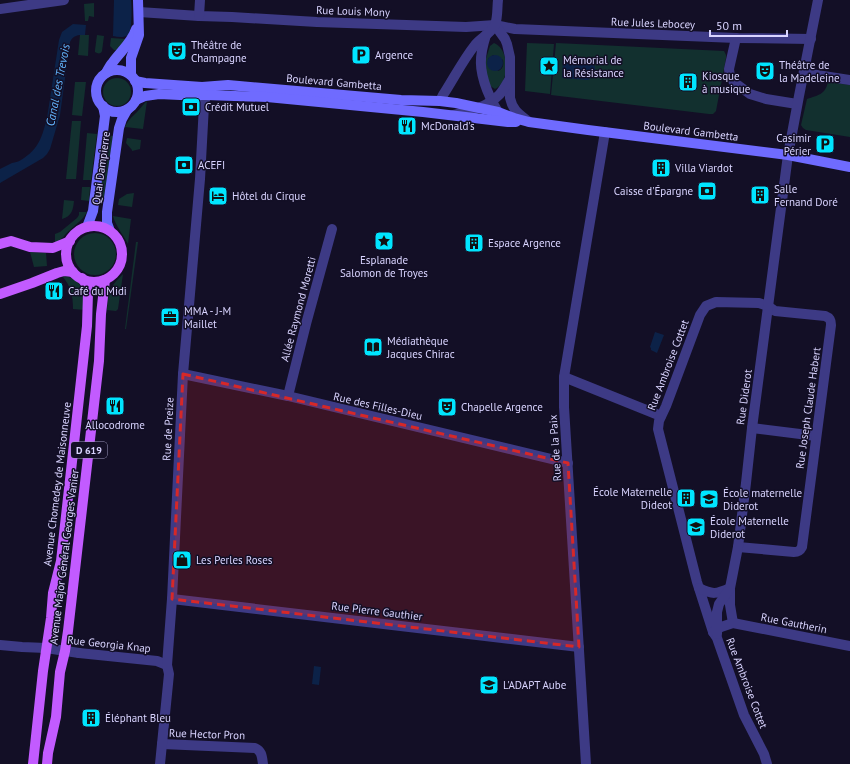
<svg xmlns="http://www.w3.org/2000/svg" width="850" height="764" viewBox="0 0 850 764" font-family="'PT Sans',sans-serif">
<rect width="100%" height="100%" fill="#130f26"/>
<!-- green -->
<g fill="#12302f" fill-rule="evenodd">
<polygon points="94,3 94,17 89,16 88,21 85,21 84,4"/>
<polygon points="80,35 89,35 88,56 78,55"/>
<path d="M97,35L104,36L102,51C101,54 98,54 95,52V50Z"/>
<polygon points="111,38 126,39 117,50 114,50 110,46"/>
<path d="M494,43C510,49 510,83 495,89L489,85L484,65L490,46ZM493,55L503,60C504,65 503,69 498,71L488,59Z"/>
<polygon points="527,43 554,44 550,94 525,91"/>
<polygon points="556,43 724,51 726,55 726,58 716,111 713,114 709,114 551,95"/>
<circle cx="117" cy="92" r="14"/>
<polygon points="75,82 86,82 82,116 72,115"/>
<path d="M828,82L850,85V137L806,130L803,128L801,125L807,99C818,95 825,95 828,82Z"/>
<path d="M147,101L143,129L125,127C128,120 132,117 137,112C141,108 143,104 147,101Z"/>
<polygon points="72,121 81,121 76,179 66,179"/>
<polygon points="87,133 97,134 91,180 83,180"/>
<polygon points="107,135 113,136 103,203 98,203"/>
<polygon points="127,138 141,140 140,149 132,151 132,150 126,143"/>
<polygon points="82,187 90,187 89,201 81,200"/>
<polygon points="134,193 132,207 118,205 119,199 127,194"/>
<path d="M64,200L74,201C73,210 72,216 62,219Z"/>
<path d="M79,212H87C82,221 77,223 70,230C65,234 62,240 55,243V234L60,232L77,218L79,215Z"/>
<path d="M113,216L131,219L128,244C123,234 116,227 113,216Z"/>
<circle cx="95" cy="254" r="21"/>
<polygon points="136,242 138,242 126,329 125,329"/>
<polygon points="30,252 46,253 47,266 34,267"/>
<path d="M123,274L118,309L116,311L107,310C109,290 109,288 123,274Z"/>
<path d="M62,276C84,278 83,292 85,310L73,309C73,296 71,286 62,276Z"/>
</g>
<!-- water -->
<g fill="#0c2248">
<path d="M114,0H131C132,7 132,31 128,35C124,38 118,37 113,36Z"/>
<path d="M73,24L86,25L85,35C78,35 73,35 70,42L60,115L50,149L47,154L43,158L0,183V169C4,167 8,165 12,163C15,162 18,162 21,160C39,149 42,137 47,118L59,40L62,32Z"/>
<circle cx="495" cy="63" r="8"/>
<polygon points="563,60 589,62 595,67 595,75 588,80 562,78"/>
<polygon points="655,332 664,335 657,353 651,350 651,348 650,347"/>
<polygon points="314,666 321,667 319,685 312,684"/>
</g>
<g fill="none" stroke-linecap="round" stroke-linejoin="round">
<!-- minor -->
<g stroke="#3d3a85" stroke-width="10">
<polyline points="0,9 64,0"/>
<polyline points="139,12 199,16 232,17 317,22 466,27 495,25 515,29 736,38 811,39"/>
<polyline points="199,16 200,0"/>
<polyline points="736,38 729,69 730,77 735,83 750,94 766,99 797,104"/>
<polyline points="804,73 850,80"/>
<polyline points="183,374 288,396 568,463"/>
<polyline points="564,377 661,416"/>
<polyline points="288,396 306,324 332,229"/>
<polyline points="752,428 816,436"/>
<path d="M738,547L794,552C798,552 800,551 802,547L831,325C831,320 830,318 825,316L775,311L768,306L759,303L716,302L706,306L700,315L666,406L659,421L658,429L697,582L713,632L717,638L744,715L764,754L767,764"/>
<path d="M699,588C713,595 716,594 730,588"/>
<polyline points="730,588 730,605 733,623"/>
<polyline points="172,599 579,647"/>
<polyline points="713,632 721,627 733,623 850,646"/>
<polyline points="717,634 717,612 719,604 730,588 738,547 746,483 752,428 788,155 799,96 818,0"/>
<polyline points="0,645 22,647 46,648 79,653"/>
<path d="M162,744L255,748C262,751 262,757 263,764"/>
<polyline points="586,764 564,407 564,377 605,132"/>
</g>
<!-- tertiary -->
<g stroke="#3d3a85" stroke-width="10">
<path d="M495,25L505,39L507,44L510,57V98C513,111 519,114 529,122"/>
<path d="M486,35C479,57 479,69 487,90C491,100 495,109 502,117"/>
<path d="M440,101L443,95C454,78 463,60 475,45C481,38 491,33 495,25C498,17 497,8 498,0"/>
<path d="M453,115C469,111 486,108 499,95C503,91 506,85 509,80"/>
<polyline points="79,653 157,661 167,665"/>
<polyline points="160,764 169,674 167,665 172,599 183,374 200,179 204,105 206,95"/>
</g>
<!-- secondary -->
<g stroke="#6f6bff" stroke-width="10">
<circle cx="117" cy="91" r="21"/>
<path d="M106,73C108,69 110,65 113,62C121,51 132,42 136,29"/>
<polyline points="131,75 131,58 139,35 138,0"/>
<polyline points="135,81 145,83 202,87 228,85 401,100 440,101 456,103 498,112 514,118 529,122 588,130 788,155 850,167"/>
<polyline points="136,100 145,96 159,94 180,95 206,95 267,97 423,112 508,122 516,122"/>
<polyline points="87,227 93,211 105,116 103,106"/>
<polyline points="110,231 107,223 107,212 119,128 122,119 127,110"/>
</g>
<!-- primary -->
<g stroke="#c25bff" stroke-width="10">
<circle cx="94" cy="254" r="28"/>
<polyline points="0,244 11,241 30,247 53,248 70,241"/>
<polyline points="0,294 32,283 57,273 64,271 73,272"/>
<polyline points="33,764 43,671 51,618 53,593 61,561 87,326 88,293 87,286 82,278"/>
<polyline points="47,764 48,753 56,717 60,672 65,651 68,631 99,361 101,314 105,280"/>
</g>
</g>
<!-- marked area -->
<path fill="#d62828" fill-opacity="0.2" stroke="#d62828" stroke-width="3" stroke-dasharray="8 5" stroke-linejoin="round" d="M183,374L568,463L579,647L172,599Z"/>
<!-- icons -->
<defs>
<symbol id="theatre-square" viewBox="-11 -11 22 22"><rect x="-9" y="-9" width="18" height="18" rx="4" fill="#00e5ff" stroke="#130f26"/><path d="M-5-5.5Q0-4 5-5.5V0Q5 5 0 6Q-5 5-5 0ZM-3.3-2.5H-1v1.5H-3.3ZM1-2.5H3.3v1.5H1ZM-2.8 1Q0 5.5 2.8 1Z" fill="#111"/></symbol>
<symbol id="parking-square" viewBox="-11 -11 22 22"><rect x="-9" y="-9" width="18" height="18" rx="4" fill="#00e5ff" stroke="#130f26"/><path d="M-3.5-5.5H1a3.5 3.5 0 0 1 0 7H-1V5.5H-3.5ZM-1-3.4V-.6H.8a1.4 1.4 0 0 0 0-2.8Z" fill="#111"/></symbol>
<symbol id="sight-square" viewBox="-11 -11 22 22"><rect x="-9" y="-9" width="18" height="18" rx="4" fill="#00e5ff" stroke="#130f26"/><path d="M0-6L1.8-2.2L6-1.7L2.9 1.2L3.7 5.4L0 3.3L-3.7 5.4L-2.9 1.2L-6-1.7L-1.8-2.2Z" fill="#111"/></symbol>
<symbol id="building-square" viewBox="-11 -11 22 22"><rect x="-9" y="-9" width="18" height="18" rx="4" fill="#00e5ff" stroke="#130f26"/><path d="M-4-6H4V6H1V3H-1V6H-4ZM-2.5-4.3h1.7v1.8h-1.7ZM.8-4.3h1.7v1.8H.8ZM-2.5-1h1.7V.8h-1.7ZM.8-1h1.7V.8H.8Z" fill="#111"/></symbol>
<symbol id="bank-square" viewBox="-11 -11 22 22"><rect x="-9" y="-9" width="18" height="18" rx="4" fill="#00e5ff" stroke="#130f26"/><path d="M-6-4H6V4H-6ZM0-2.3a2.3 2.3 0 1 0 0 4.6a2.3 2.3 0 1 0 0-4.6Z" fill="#111"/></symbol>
<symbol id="restaurant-square" viewBox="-11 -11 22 22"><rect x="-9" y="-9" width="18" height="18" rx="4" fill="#00e5ff" stroke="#130f26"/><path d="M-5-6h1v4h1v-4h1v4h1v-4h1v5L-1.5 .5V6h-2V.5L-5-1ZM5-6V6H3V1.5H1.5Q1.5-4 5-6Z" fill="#111"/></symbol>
<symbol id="hotel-square" viewBox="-11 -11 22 22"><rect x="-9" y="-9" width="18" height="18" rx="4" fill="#00e5ff" stroke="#130f26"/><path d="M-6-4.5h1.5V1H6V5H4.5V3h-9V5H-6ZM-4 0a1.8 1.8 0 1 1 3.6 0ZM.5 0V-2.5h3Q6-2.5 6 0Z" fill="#111"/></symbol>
<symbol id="office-square" viewBox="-11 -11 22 22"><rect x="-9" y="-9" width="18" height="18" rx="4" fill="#00e5ff" stroke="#130f26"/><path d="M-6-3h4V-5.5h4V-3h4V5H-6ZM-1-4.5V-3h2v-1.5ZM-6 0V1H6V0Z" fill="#111"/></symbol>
<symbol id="library-square" viewBox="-11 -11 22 22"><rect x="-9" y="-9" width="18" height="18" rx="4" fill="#00e5ff" stroke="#130f26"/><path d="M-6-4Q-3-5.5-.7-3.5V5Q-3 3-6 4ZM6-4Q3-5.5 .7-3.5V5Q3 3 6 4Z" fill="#111"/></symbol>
<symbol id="school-square" viewBox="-11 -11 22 22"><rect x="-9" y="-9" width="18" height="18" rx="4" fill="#00e5ff" stroke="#130f26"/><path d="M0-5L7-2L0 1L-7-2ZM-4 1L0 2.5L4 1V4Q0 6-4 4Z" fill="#111"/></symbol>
<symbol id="shop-square" viewBox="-11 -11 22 22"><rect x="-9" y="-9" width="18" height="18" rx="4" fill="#00e5ff" stroke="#130f26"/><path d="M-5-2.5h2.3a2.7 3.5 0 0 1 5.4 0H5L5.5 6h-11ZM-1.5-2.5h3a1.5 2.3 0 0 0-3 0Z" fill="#111"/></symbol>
<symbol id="university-square" viewBox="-11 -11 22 22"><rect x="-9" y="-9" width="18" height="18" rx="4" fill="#00e5ff" stroke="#130f26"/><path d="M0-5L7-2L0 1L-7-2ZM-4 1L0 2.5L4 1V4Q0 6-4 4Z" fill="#111"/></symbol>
</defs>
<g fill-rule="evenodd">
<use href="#theatre-square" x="166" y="40" width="22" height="22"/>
<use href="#parking-square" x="350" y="44" width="22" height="22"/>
<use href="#sight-square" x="538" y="55" width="22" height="22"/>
<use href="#theatre-square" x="754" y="60" width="22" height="22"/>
<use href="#building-square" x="677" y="71" width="22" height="22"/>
<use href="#bank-square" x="180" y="96" width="22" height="22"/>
<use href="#restaurant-square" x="396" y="115" width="22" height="22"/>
<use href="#parking-square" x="814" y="133" width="22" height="22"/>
<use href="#bank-square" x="173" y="154" width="22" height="22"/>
<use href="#building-square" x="650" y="157" width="22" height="22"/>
<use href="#bank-square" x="696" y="180" width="22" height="22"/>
<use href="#building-square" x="749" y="184" width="22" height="22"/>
<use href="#hotel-square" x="207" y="185" width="22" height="22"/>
<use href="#sight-square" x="373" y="230" width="22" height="22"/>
<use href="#building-square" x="463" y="232" width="22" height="22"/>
<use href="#restaurant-square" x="43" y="280" width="22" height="22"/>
<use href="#office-square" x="159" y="306" width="22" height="22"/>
<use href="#library-square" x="362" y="336" width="22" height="22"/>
<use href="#restaurant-square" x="104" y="395" width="22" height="22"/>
<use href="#theatre-square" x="436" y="396" width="22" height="22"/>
<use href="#building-square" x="675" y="487" width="22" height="22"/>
<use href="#school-square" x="698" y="488" width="22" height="22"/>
<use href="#school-square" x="685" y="516" width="22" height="22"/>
<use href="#shop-square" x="171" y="549" width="22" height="22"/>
<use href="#university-square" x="478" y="674" width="22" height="22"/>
<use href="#building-square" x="80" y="707" width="22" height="22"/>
</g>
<g text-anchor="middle" stroke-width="3" stroke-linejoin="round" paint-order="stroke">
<!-- shield labels -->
<rect fill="#130f26" stroke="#9e99be" stroke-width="1" x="71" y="442" width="36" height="16" rx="3"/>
<g font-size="10" font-weight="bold" fill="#d9d4ff">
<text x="89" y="454">D 619</text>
</g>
<!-- street labels -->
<g font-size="11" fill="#d9d4ff" stroke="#130f26">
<text transform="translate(353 11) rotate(2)" y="4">Rue Louis Mony</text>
<text transform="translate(653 23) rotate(2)" y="4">Rue Jules Lebocey</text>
<text transform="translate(334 82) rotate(5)" y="4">Boulevard Gambetta</text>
<text transform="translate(691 131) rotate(7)" y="4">Boulevard Gambetta</text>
<text transform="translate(101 168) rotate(-82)" y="4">Quai Dampierre</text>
<text transform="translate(298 309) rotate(-75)" y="4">Allée Raymond Moretti</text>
<text transform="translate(668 365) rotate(-69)" y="4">Rue Ambroise Cottet</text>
<text transform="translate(744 397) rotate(-82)" y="4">Rue Diderot</text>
<text transform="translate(378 406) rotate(13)" y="4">Rue des Filles-Dieu</text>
<text transform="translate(808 408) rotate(-82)" y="4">Rue Joseph Claude Habert</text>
<text transform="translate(168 429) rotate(-87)" y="4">Rue de Preize</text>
<text transform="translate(555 448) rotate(-94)" y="4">Rue de la Paix</text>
<text transform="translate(57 484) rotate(-83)" y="4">Avenue Chomedey de Maisonneuve</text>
<text transform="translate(64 557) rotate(-83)" y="4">Avenue Major Général Georges Vanier</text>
<text transform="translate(377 611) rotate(7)" y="4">Rue Pierre Gauthier</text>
<text transform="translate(794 623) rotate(11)" y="4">Rue Gautherin</text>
<text transform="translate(109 644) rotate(6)" y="4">Rue Georgia Knap</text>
<text transform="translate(747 683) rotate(69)" y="4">Rue Ambroise Cottet</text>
<text transform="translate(207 734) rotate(2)" y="4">Rue Hector Pron</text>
</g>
<!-- poi labels -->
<g font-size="11" fill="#d9d4ff" stroke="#130f26" text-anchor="start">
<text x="191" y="49">Théâtre de<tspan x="191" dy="13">Champagne</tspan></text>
<text x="375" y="59">Argence</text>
<text x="563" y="64">Mémorial de<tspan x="563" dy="13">la Résistance</tspan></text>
<text x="779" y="69">Théâtre de<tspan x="779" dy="13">la Madeleine</tspan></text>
<text x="702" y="80">Kiosque<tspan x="702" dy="13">à musique</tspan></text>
<text x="205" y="111">Crédit Mutuel</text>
<text x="421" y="130">McDonald's</text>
<text x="811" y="142" text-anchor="end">Casimir<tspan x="811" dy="13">Périer</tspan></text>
<text x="198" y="169">ACEFI</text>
<text x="675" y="172">Villa Viardot</text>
<text x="774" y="193">Salle<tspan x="774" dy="13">Fernand Doré</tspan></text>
<text x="693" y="195" text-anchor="end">Caisse d'Épargne</text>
<text x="232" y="200">Hôtel du Cirque</text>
<text x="488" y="247">Espace Argence</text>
<text x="384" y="264" text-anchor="middle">Esplanade<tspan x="384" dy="13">Salomon de Troyes</tspan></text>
<text x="68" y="295">Café du Midi</text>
<text x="184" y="315">MMA - J-M<tspan x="184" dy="13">Maillet</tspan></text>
<text x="387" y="345">Médiathèque<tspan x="387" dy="13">Jacques Chirac</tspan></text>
<text x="461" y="411">Chapelle Argence</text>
<text x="115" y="429" text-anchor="middle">Allocodrome</text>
<text x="672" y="496" text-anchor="end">École Maternelle<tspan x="672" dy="13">Dideot</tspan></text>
<text x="723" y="497">École maternelle<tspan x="723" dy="13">Diderot</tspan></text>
<text x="710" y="525">École Maternelle<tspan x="710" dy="13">Diderot</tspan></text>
<text x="196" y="564">Les Perles Roses</text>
<text x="503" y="689">L'ADAPT Aube</text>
<text x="105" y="722">Éléphant Bleu</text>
</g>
<!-- water labels -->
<g font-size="12" font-style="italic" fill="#62b6ff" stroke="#130f26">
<text transform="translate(58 85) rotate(-79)" y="4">Canal des Trevois</text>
</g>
</g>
<!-- scale -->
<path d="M710 30v6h77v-6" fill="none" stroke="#d9d4ff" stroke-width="2"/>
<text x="716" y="30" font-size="12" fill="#d9d4ff" stroke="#130f26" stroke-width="3" paint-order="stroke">50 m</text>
</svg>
